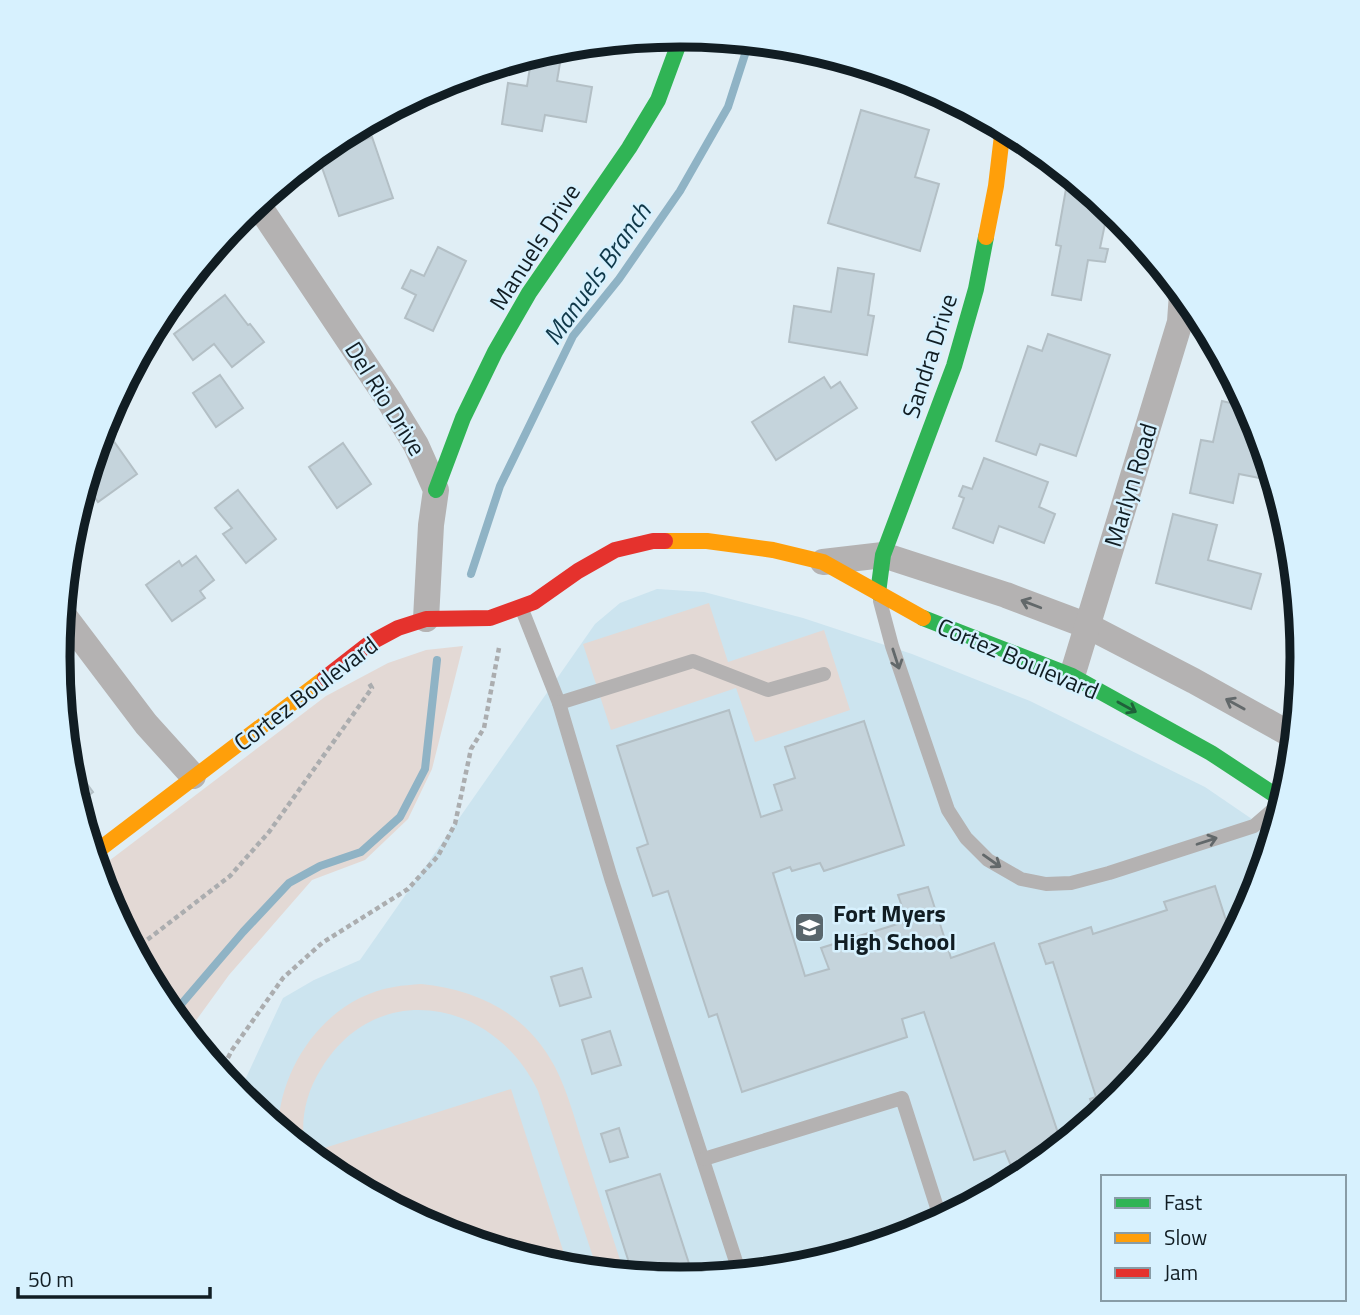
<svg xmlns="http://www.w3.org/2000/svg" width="1360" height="1315" viewBox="0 0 1360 1315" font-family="'Titillium Web',sans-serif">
<rect width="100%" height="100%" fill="#e0eef5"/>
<!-- built -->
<polygon fill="#cce4ef" points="657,589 704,592 803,618 912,654 1030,701 1205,787 1274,834 1255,896 1197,1004 1120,1098 1025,1175 918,1233 801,1268 680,1280 558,1268 441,1232 334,1175 238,1095 283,998 314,980 360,960 595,624 620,603"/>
<!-- green -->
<g fill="#e3d9d5">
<polygon points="709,603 728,662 824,630 850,710 755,742 736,688 611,730 583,644"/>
<polygon points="463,646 432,769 408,819 365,860 312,880 229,975 187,1033 162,1003 105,895 97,870 326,696 388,663 426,650"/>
<path d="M421,984C479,990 527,1014 555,1067C568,1092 575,1121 584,1148C597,1190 611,1232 625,1275L598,1272L538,1091C495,1000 377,976 321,1069C305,1094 300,1122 305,1151L278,1129C280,1065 327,998 394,987C403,985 412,985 421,984Z"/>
<polygon points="511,1089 569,1269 558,1268 441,1232 334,1175 323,1166 318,1150"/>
</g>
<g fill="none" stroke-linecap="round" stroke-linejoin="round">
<!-- stream -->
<g stroke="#8fb3c5" stroke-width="8">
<polyline points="471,574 500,486 573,336 619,279 680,191 728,107 749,42"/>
<polyline points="172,1015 243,932 289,883 320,866 361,852 400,817 425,769 437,660"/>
</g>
</g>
<!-- building -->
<g fill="#c5d4dc" stroke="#b3bfc5" stroke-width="2">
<polygon points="539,53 561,57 557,81 592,87 586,122 545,115 542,131 502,124 508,83 527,86 532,55"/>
<polygon points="861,110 929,130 915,177 939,184 920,251 828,223"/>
<polygon points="372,137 393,198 339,216 318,156"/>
<polygon points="1066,189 1092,194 1120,218 1129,228 1105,224 1100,248 1108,249 1105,262 1088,260 1081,300 1052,295 1061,246 1056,245"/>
<polygon points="438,247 466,261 433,331 405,318 416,295 402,288 411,270 424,276"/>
<polygon points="838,268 874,274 868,315 874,316 867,355 789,342 794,306 831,312"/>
<polygon points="225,295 248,325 250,324 264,342 232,367 214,344 193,360 174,334"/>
<polygon points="1048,334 1110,355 1076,456 1040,444 1036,455 996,441 1028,346 1042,351"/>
<polygon points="220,375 243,408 216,427 193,393"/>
<polygon points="824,377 831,388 840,382 857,408 776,460 752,422"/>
<polygon points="1222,401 1248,407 1255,420 1274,481 1239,474 1233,503 1190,493 1201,440 1213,442"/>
<polygon points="103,426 137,474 98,502 85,484"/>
<polygon points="343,443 371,484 337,508 309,467"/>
<polygon points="984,458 1048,482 1039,507 1055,514 1044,543 999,526 993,543 953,528 964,498 959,496 963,486 972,489"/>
<polygon points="238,490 276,539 246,563 223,534 232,528 215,508"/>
<polygon points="1173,514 1217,525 1208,560 1261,574 1251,609 1156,583"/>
<polygon points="196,556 214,580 200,591 205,598 172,621 146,585 179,561 182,566"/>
<polygon points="729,710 761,817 782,810 774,785 795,778 785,747 864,721 904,845 824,871 820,863 792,871 790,867 773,873 805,976 829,969 821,948 907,921 898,895 928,887 951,958 994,943 1058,1133 1051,1136 1054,1150 1058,1149 1026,1175 1011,1183 1006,1168 1011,1166 1005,1151 974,1160 924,1012 902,1019 907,1037 742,1092 717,1014 709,1017 668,891 653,896 637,848 648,844 617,746"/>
<polygon points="67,757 93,792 77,804 69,779"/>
<polygon points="1215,886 1232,939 1197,1004 1120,1098 1093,1108 1090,1099 1096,1097 1053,962 1046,964 1039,944 1091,927 1093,934 1167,910 1164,902"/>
<polygon points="582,968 591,997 560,1006 551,977"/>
<polygon points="610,1031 621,1065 592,1074 582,1040"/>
<polygon points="619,1128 628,1157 610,1162 601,1134"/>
<polygon points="660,1174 694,1279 680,1280 633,1275 606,1191"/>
</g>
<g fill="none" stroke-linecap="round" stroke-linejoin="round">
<!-- path -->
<g stroke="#abadaf" stroke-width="4.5" stroke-dasharray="5 3.5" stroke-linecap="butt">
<polyline points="134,950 230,876 269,832 372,688 369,683"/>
<polyline points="220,1073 232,1050 283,978 322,943 408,889 438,856 455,824 471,749 484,728 499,648"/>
</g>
<!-- lane -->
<g stroke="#b4b2b2" stroke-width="14">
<polyline points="880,601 892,646 948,810 966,838 988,860 1021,879 1046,884 1071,883 1109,873 1254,826 1283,801"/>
<polyline points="521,607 559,703 611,878 740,1274"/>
<polyline points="559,703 693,661 768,690 824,674"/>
<polyline points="704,1159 902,1098 941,1220"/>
</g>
<!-- street -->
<g stroke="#b4b2b2" stroke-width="26">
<polyline points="257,203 388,399 416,445 436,490 431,525 426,619"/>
<polyline points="823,562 883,555 1006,595 1088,626 1194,681 1295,737"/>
<polyline points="62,613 146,724 193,776"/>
<polyline points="1072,676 1180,322 1182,293"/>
</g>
<!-- fast -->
<g stroke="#30b455" stroke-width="16">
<polyline points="436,490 463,418 495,352 529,293 629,148 658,100 682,35"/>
<polyline points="878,593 883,555 954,366 976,289 986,237"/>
<polyline points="923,618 1072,676 1211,753 1284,801"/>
</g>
<!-- slow -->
<g stroke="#ff9f0a" stroke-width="16">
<polyline points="986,237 996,186 1003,127"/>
<polyline points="665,541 707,541 773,550 823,562 923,618"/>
<polyline points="92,855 325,678"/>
</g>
<!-- jam -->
<polyline stroke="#e5322d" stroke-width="16" points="325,678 370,643 398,628 426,619 490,618 534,602 578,571 615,550 653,541 665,541"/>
</g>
<!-- one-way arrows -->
<defs><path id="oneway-shaft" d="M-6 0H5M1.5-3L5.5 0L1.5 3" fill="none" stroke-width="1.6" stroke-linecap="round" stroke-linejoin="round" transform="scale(1.75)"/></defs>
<g stroke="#62686a">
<use href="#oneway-shaft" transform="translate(1031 604) rotate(-159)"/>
<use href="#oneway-shaft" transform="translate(896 659) rotate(72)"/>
<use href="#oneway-shaft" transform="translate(1235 704) rotate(-151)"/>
<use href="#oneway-shaft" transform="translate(1207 841) rotate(-18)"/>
<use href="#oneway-shaft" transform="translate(992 861) rotate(35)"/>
</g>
<use stroke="#1f613a" href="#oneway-shaft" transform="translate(1127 707) rotate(29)"/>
<!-- icons -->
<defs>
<symbol id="school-square" viewBox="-11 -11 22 22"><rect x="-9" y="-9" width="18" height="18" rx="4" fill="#59666c" stroke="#d7f1fe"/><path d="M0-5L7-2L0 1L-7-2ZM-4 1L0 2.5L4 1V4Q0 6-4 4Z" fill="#fff"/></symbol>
</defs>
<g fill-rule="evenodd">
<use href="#school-square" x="792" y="910" width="35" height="35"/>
</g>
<g text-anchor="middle" stroke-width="5" stroke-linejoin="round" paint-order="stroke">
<!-- street labels -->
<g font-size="24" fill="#111d23" stroke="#d7f1fe">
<text transform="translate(535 247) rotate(-57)" y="8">Manuels Drive</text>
<text transform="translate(930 356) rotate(-72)" y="8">Sandra Drive</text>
<text transform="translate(385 399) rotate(58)" y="8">Del Rio Drive</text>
<text transform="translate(1131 485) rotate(-73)" y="8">Marlyn Road</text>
<text transform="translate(1018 659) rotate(23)" y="8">Cortez Boulevard</text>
<text transform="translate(306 694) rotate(-37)" y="8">Cortez Boulevard</text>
</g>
<!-- poi labels -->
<g font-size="24" font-weight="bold" fill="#111d23" stroke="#d7f1fe" text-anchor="start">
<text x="833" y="922">Fort Myers<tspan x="833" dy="28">High School</tspan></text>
</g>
<!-- water labels -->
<g font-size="26" font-style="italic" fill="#0f3849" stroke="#d7f1fe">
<text transform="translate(597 274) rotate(-55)" y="9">Manuels Branch</text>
</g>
</g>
<!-- crop -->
<path d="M0 0H1360V1315H0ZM70 657a610 610 0 1 1 1220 0a610 610 0 1 1-1220 0Z" fill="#d7f1fe" fill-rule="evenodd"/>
<path fill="none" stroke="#111d23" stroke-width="9" d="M70 657a610 610 0 1 1 1220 0a610 610 0 1 1-1220 0Z"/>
<!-- legend -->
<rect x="1101" y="1175" width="245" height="126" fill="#d7f1fe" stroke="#889ca6" stroke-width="2"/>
<rect x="1115" y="1198" width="35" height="10" fill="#30b455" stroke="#889ca6" stroke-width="2"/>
<text x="1164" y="1210" font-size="21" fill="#111d23">Fast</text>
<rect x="1115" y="1233" width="35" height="10" fill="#ff9f0a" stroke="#889ca6" stroke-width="2"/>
<text x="1164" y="1245" font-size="21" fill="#111d23">Slow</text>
<rect x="1115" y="1268" width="35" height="10" fill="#e5322d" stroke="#889ca6" stroke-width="2"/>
<text x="1164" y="1280" font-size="21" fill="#111d23">Jam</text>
<!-- scale -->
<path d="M18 1287v10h192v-10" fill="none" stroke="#111d23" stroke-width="3.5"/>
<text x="28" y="1287" font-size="21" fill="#111d23" stroke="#d7f1fe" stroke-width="5" paint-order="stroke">50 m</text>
</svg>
